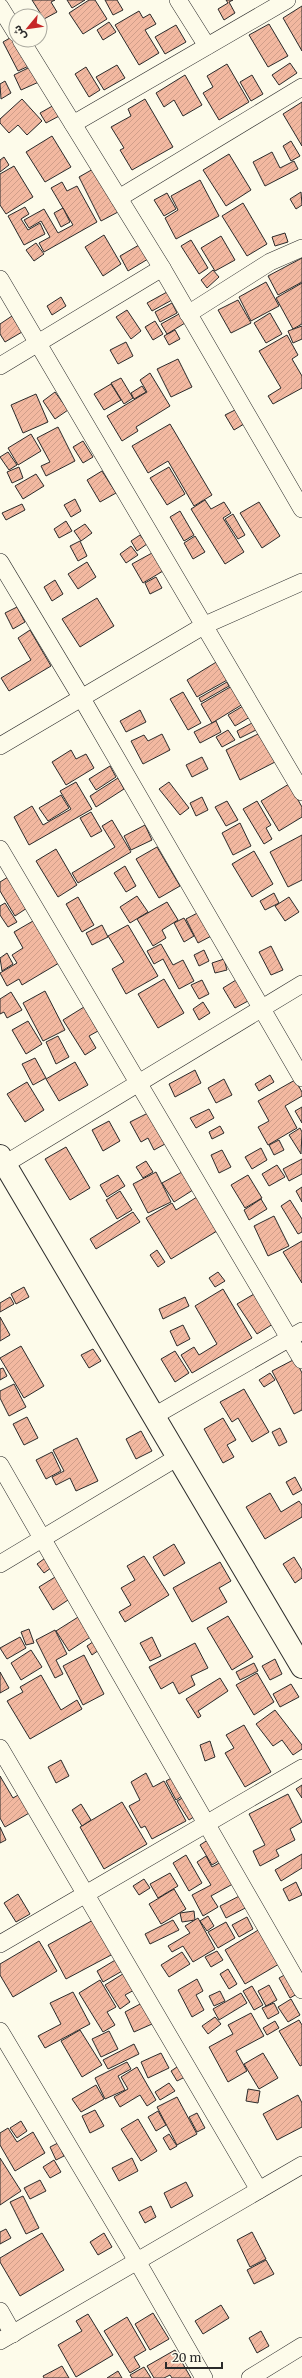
<svg xmlns="http://www.w3.org/2000/svg" width="302" height="2378" viewBox="0 0 302 2378" font-family="Merriweather,'Noto Sans Arabic',serif">
<defs>
<pattern id="building-hatch" width="6" height="6" patternUnits="userSpaceOnUse"><rect width="6" height="6" fill="#f2b8a0"/><path d="M-1 1l2-2M0 6l6-6M5 7l2-2" fill="none" stroke="#d09e8a"/></pattern>
</defs>
<rect width="100%" height="100%" fill="#fdfbea"/>
<!-- building -->
<g fill="url(#building-hatch)" stroke="#2b2b2b">
<polygon points="32,0 55,0 51,2 57,12 44,19"/>
<polygon points="67,0 85,0 72,8"/>
<polygon points="89,0 95,0 107,19 83,34 69,13"/>
<polygon points="105,0 117,0 123,10 113,15"/>
<polygon points="226,0 233,0 229,2 235,13 224,20 218,9 228,3"/>
<polygon points="302,6 302,51 283,18"/>
<polygon points="139,11 143,18 150,14 156,24 145,30 159,53 139,65 115,25"/>
<polygon points="109,22 116,32 103,40 97,30"/>
<polygon points="269,24 288,56 268,67 249,35"/>
<polygon points="176,25 186,42 165,54 155,37"/>
<polygon points="15,35 31,65 18,71 3,42"/>
<polygon points="290,63 297,73 279,85 272,75"/>
<polygon points="227,64 249,102 219,120 203,93 213,87 207,76"/>
<polygon points="34,65 41,81 21,90 14,75"/>
<polygon points="117,65 125,78 104,90 96,77"/>
<polygon points="86,67 100,90 89,97 75,74"/>
<polygon points="185,75 202,105 183,116 174,100 164,107 156,93"/>
<polygon points="252,75 263,94 251,101 240,82"/>
<polygon points="5,81 11,93 1,99 0,84"/>
<polygon points="22,99 42,121 27,135 18,125 9,133 0,123 0,119"/>
<polygon points="145,99 173,147 132,170 120,150 124,148 111,127 131,116 128,109"/>
<polygon points="302,102 302,146 283,114"/>
<polygon points="56,104 61,115 46,123 40,113"/>
<polygon points="52,136 71,167 45,182 26,152"/>
<polygon points="291,141 300,156 291,161 283,146"/>
<polygon points="272,152 280,168 294,161 298,169 265,186 253,162"/>
<polygon points="229,154 251,190 226,206 203,170"/>
<polygon points="4,157 9,165 0,172 0,160"/>
<polygon points="14,166 33,197 6,214 0,205 0,174"/>
<polygon points="95,168 118,212 101,221 79,177"/>
<polygon points="200,180 219,216 176,239 165,218 178,210 171,196"/>
<polygon points="62,182 67,191 77,186 97,222 44,252 39,243 50,237 41,221 29,228 24,220 44,209 58,233 73,225 51,188"/>
<polygon points="301,192 302,205 296,209 290,199"/>
<polygon points="167,193 176,209 164,216 154,200"/>
<polygon points="243,203 267,244 247,256 222,216"/>
<polygon points="25,207 29,214 21,219 28,230 40,223 45,234 24,245 8,216"/>
<polygon points="63,208 70,222 61,227 54,213"/>
<polygon points="285,233 288,242 275,246 272,237"/>
<polygon points="104,235 121,264 103,276 85,247"/>
<polygon points="221,236 235,260 215,271 201,248"/>
<polygon points="191,240 208,268 199,274 181,246"/>
<polygon points="36,243 44,254 34,261 26,250"/>
<polygon points="139,245 148,259 128,271 120,256"/>
<polygon points="302,258 302,282 278,295 268,276"/>
<polygon points="213,270 219,277 207,288 201,280"/>
<polygon points="266,282 279,306 251,321 239,297"/>
<polygon points="302,283 302,324 293,329 276,298"/>
<polygon points="167,292 172,300 152,311 147,303"/>
<polygon points="61,297 66,306 52,315 47,306"/>
<polygon points="238,300 251,323 231,333 218,310"/>
<polygon points="172,303 177,313 160,322 155,312"/>
<polygon points="127,310 141,331 131,339 116,317"/>
<polygon points="270,313 282,334 266,343 254,323"/>
<polygon points="179,314 185,323 167,334 161,324"/>
<polygon points="12,316 22,332 5,342 0,334 0,324"/>
<polygon points="155,321 163,334 153,340 145,327"/>
<polygon points="302,326 302,339 293,343 288,331"/>
<polygon points="175,330 180,339 169,345 164,336"/>
<polygon points="287,335 298,355 292,359 302,376 302,388 273,404 268,396 281,388 259,351"/>
<polygon points="126,342 133,356 118,364 110,350"/>
<polygon points="178,359 192,387 171,397 157,369"/>
<polygon points="150,373 170,406 136,427 138,431 122,441 107,416 147,392 140,380"/>
<polygon points="121,378 133,398 124,404 111,383"/>
<polygon points="111,384 121,400 104,410 94,394"/>
<polygon points="142,386 146,392 134,399 131,393"/>
<polygon points="55,392 68,410 55,419 43,401"/>
<polygon points="36,394 48,422 23,433 11,405"/>
<polygon points="235,410 244,424 234,430 225,415"/>
<polygon points="170,424 212,495 194,506 168,461 148,473 132,446"/>
<polygon points="58,427 75,461 46,476 41,466 50,462 37,438"/>
<polygon points="31,434 41,451 18,465 8,448"/>
<polygon points="83,441 93,457 83,463 73,447"/>
<polygon points="8,452 17,465 9,470 0,457"/>
<polygon points="19,467 23,478 12,483 7,472"/>
<polygon points="169,467 185,494 167,505 150,478"/>
<polygon points="102,471 116,493 100,502 87,480"/>
<polygon points="36,474 44,486 23,499 15,486"/>
<polygon points="75,499 81,511 71,517 64,505"/>
<polygon points="205,500 211,509 224,502 231,513 223,518 244,552 225,564 191,509"/>
<polygon points="259,502 280,536 262,548 240,513"/>
<polygon points="22,504 25,510 6,520 2,513"/>
<polygon points="180,511 194,535 184,541 170,517"/>
<polygon points="233,514 245,535 238,539 225,519"/>
<polygon points="66,521 72,531 59,538 54,529"/>
<polygon points="85,524 92,533 81,541 74,531"/>
<polygon points="140,535 147,544 137,551 131,541"/>
<polygon points="195,536 205,552 193,559 184,543"/>
<polygon points="80,541 87,556 78,561 70,546"/>
<polygon points="131,546 138,555 126,563 120,554"/>
<polygon points="152,553 163,571 143,583 132,564"/>
<polygon points="87,562 96,577 78,589 68,574"/>
<polygon points="156,577 162,588 150,594 145,583"/>
<polygon points="55,580 63,594 52,601 44,587"/>
<polygon points="97,598 114,626 80,647 62,619"/>
<polygon points="17,607 25,622 13,629 5,613"/>
<polygon points="30,630 51,666 9,691 1,678 31,660 18,638"/>
<polygon points="218,661 229,679 197,697 187,680"/>
<polygon points="227,682 229,686 201,702 199,698"/>
<polygon points="232,686 243,704 212,723 201,704"/>
<polygon points="183,692 201,723 188,730 170,699"/>
<polygon points="243,706 250,717 235,726 228,715"/>
<polygon points="140,710 146,722 126,732 120,721"/>
<polygon points="216,721 221,732 200,743 194,732"/>
<polygon points="252,723 256,730 240,738 237,731"/>
<polygon points="228,730 235,740 222,747 216,737"/>
<polygon points="260,733 275,762 240,780 226,750"/>
<polygon points="162,734 170,750 143,764 131,741 144,735 148,741"/>
<polygon points="71,750 76,759 86,754 94,768 66,785 52,762"/>
<polygon points="202,757 208,769 192,777 186,765"/>
<polygon points="110,766 116,777 96,790 89,779"/>
<polygon points="118,778 124,789 96,807 90,796"/>
<polygon points="76,782 92,809 29,845 14,817 32,806 43,825 71,809 60,791"/>
<polygon points="169,782 189,808 180,815 159,789"/>
<polygon points="289,784 302,807 302,817 279,831 261,801"/>
<polygon points="61,795 69,808 48,821 39,808"/>
<polygon points="202,797 208,810 196,816 190,803"/>
<polygon points="227,801 238,820 226,826 215,807"/>
<polygon points="257,801 271,825 266,828 272,839 264,844 243,809"/>
<polygon points="91,812 102,831 91,837 80,818"/>
<polygon points="112,820 131,852 78,883 72,873 115,847 102,826"/>
<polygon points="240,823 251,846 233,855 222,833"/>
<polygon points="145,825 152,840 131,850 124,836"/>
<polygon points="302,835 302,880 288,887 270,852"/>
<polygon points="157,847 180,886 159,898 136,859"/>
<polygon points="56,849 77,885 58,897 36,861"/>
<polygon points="254,851 273,884 252,897 232,864"/>
<polygon points="125,866 136,886 126,892 114,873"/>
<polygon points="8,877 27,908 15,916 0,891 0,882"/>
<polygon points="274,893 279,903 265,910 260,901"/>
<polygon points="137,896 148,912 130,923 120,907"/>
<polygon points="78,897 94,925 82,932 66,904"/>
<polygon points="289,897 299,912 285,921 275,906"/>
<polygon points="167,902 178,920 162,930 166,938 153,946 137,919"/>
<polygon points="5,903 17,922 8,927 0,915 0,906"/>
<polygon points="205,909 217,933 198,943 186,919"/>
<polygon points="184,918 194,936 184,942 174,923"/>
<polygon points="33,921 59,963 22,985 19,979 7,986 0,973 17,963 12,955 23,948 14,932"/>
<polygon points="102,925 108,937 92,945 86,933"/>
<polygon points="128,925 158,976 126,994 112,969 124,962 108,936"/>
<polygon points="161,944 173,965 183,960 194,981 179,989 163,959 154,964 147,951"/>
<polygon points="271,946 283,970 271,975 259,952"/>
<polygon points="204,950 209,961 199,966 194,955"/>
<polygon points="7,953 13,964 2,971 0,958"/>
<polygon points="224,959 227,970 215,973 212,963"/>
<polygon points="164,979 184,1013 158,1028 138,994"/>
<polygon points="202,980 209,994 199,999 191,985"/>
<polygon points="236,980 248,1001 235,1008 223,988"/>
<polygon points="45,991 65,1030 43,1041 23,1003"/>
<polygon points="11,992 22,1010 7,1018 4,1012 0,1014 0,999"/>
<polygon points="203,1002 210,1013 199,1020 193,1009"/>
<polygon points="84,1007 98,1031 89,1036 96,1048 85,1055 63,1020"/>
<polygon points="28,1021 42,1044 26,1054 12,1030"/>
<polygon points="58,1036 69,1057 56,1064 46,1042"/>
<polygon points="35,1058 46,1078 33,1085 22,1064"/>
<polygon points="75,1062 88,1085 59,1101 46,1079"/>
<polygon points="195,1070 201,1083 175,1097 169,1084"/>
<polygon points="270,1075 274,1082 259,1091 255,1084"/>
<polygon points="224,1079 232,1095 216,1103 208,1088"/>
<polygon points="295,1080 302,1092 302,1096 285,1106 297,1128 268,1145 258,1127 269,1121 258,1101"/>
<polygon points="27,1082 44,1110 25,1122 7,1094"/>
<polygon points="302,1107 302,1123 295,1111"/>
<polygon points="209,1109 214,1118 196,1128 190,1118"/>
<polygon points="148,1113 165,1144 154,1150 148,1138 141,1142 130,1122"/>
<polygon points="109,1121 120,1141 103,1151 92,1130"/>
<polygon points="220,1126 224,1133 212,1139 209,1132"/>
<polygon points="300,1128 302,1132 301,1154 289,1135"/>
<polygon points="279,1140 284,1150 274,1155 269,1145"/>
<polygon points="66,1147 90,1188 70,1200 45,1159"/>
<polygon points="261,1148 267,1160 252,1169 245,1157"/>
<polygon points="222,1150 231,1167 219,1173 211,1155"/>
<polygon points="302,1159 302,1174 289,1181 283,1169"/>
<polygon points="146,1161 153,1172 143,1178 136,1167"/>
<polygon points="277,1165 285,1177 269,1186 262,1174"/>
<polygon points="156,1172 171,1202 148,1213 133,1184"/>
<polygon points="182,1172 193,1190 174,1202 162,1183"/>
<polygon points="118,1175 125,1186 107,1197 100,1185"/>
<polygon points="248,1175 262,1198 245,1208 231,1185"/>
<polygon points="302,1187 302,1202 296,1191"/>
<polygon points="120,1191 132,1210 117,1219 106,1200"/>
<polygon points="197,1197 217,1231 171,1259 146,1218 172,1203 176,1210"/>
<polygon points="261,1199 267,1209 249,1220 244,1210"/>
<polygon points="290,1200 302,1219 302,1232 298,1234 281,1206"/>
<polygon points="133,1212 140,1222 96,1249 90,1239"/>
<polygon points="274,1216 289,1246 268,1256 254,1226"/>
<polygon points="302,1241 302,1283 283,1252"/>
<polygon points="157,1250 165,1262 158,1267 150,1255"/>
<polygon points="218,1272 225,1281 215,1287 209,1278"/>
<polygon points="24,1287 29,1297 16,1304 11,1294"/>
<polygon points="223,1289 252,1338 192,1373 181,1355 194,1347 199,1355 217,1344 195,1306"/>
<polygon points="254,1294 273,1324 257,1334 237,1304"/>
<polygon points="10,1297 14,1304 0,1312 0,1303"/>
<polygon points="185,1297 189,1306 163,1319 159,1309"/>
<polygon points="0,1317 10,1335 0,1341"/>
<polygon points="183,1325 190,1339 177,1346 170,1331"/>
<polygon points="21,1346 44,1386 24,1398 0,1358"/>
<polygon points="93,1349 101,1361 89,1368 81,1355"/>
<polygon points="175,1351 189,1373 175,1382 161,1359"/>
<polygon points="295,1359 302,1373 302,1410 294,1414 272,1371"/>
<polygon points="3,1368 7,1376 0,1380 0,1369"/>
<polygon points="270,1373 275,1380 264,1387 259,1380"/>
<polygon points="14,1384 26,1407 9,1416 0,1398 0,1391"/>
<polygon points="244,1389 269,1432 252,1442 238,1418 232,1422 220,1402"/>
<polygon points="27,1417 38,1438 24,1445 13,1424"/>
<polygon points="223,1418 236,1440 227,1445 234,1457 223,1463 204,1429"/>
<polygon points="280,1428 287,1442 279,1446 272,1432"/>
<polygon points="141,1431 152,1451 136,1459 126,1439"/>
<polygon points="77,1438 98,1481 76,1491 70,1478 56,1485 52,1477 64,1471 53,1450"/>
<polygon points="52,1452 61,1471 46,1479 36,1460"/>
<polygon points="295,1477 302,1490 293,1495 286,1482"/>
<polygon points="270,1493 281,1512 299,1501 302,1505 302,1517 265,1539 246,1507"/>
<polygon points="174,1544 185,1563 164,1576 153,1557"/>
<polygon points="48,1556 55,1565 44,1573 37,1564"/>
<polygon points="144,1556 169,1595 125,1622 119,1612 131,1605 121,1588 135,1580 127,1566"/>
<polygon points="294,1557 302,1570 302,1578 295,1583 283,1564"/>
<polygon points="220,1562 231,1581 219,1588 227,1602 192,1622 173,1588"/>
<polygon points="60,1574 74,1596 53,1610 39,1587"/>
<polygon points="83,1614 95,1634 69,1651 56,1631"/>
<polygon points="228,1616 253,1657 232,1670 207,1628"/>
<polygon points="29,1629 34,1643 26,1645 21,1632"/>
<polygon points="55,1630 67,1654 56,1660 63,1674 55,1678 36,1640"/>
<polygon points="20,1637 26,1648 7,1659 0,1648"/>
<polygon points="152,1637 161,1656 150,1661 140,1643"/>
<polygon points="97,1639 103,1647 92,1655 87,1646"/>
<polygon points="195,1643 208,1668 191,1676 195,1685 179,1694 173,1682 161,1689 149,1667"/>
<polygon points="31,1650 42,1667 21,1680 11,1663"/>
<polygon points="84,1655 104,1694 83,1705 63,1666"/>
<polygon points="275,1659 282,1674 270,1680 262,1666"/>
<polygon points="254,1663 258,1671 240,1680 236,1672"/>
<polygon points="0,1672 9,1688 0,1693"/>
<polygon points="257,1673 274,1702 254,1715 236,1685"/>
<polygon points="41,1675 61,1710 77,1700 82,1709 30,1739 7,1701 23,1692 20,1687"/>
<polygon points="220,1678 228,1691 198,1711 201,1716 198,1718 186,1699"/>
<polygon points="291,1684 299,1697 280,1707 273,1694"/>
<polygon points="275,1710 302,1745 302,1749 293,1755 282,1740 273,1746 256,1724"/>
<polygon points="244,1725 271,1772 245,1787 225,1753 234,1748 226,1735"/>
<polygon points="210,1741 215,1757 205,1761 200,1745"/>
<polygon points="61,1760 69,1776 56,1783 48,1767"/>
<polygon points="146,1773 153,1787 164,1781 186,1821 152,1839 145,1826 141,1828 129,1806 140,1800 131,1782"/>
<polygon points="177,1775 188,1792 176,1800 166,1781"/>
<polygon points="0,1776 13,1798 20,1794 31,1812 5,1827 0,1818"/>
<polygon points="302,1785 302,1798 296,1789"/>
<polygon points="189,1794 200,1813 189,1820 177,1801"/>
<polygon points="288,1794 302,1822 290,1829 295,1840 276,1850 279,1856 260,1866 253,1851 265,1845 249,1814"/>
<polygon points="122,1802 147,1844 104,1869 80,1827"/>
<polygon points="81,1804 91,1820 82,1826 72,1810"/>
<polygon points="0,1827 6,1840 0,1843"/>
<polygon points="214,1836 227,1856 212,1865 200,1845"/>
<polygon points="302,1854 302,1868 281,1881 275,1870"/>
<polygon points="186,1855 202,1883 189,1891 173,1863"/>
<polygon points="206,1856 212,1867 228,1858 240,1880 211,1896 218,1907 203,1916 192,1895 211,1885 197,1862"/>
<polygon points="170,1873 178,1886 158,1898 150,1884"/>
<polygon points="144,1879 150,1888 139,1895 133,1886"/>
<polygon points="296,1882 302,1895 289,1901 283,1889"/>
<polygon points="174,1889 186,1909 161,1924 149,1904"/>
<polygon points="247,1892 253,1904 226,1918 220,1906"/>
<polygon points="18,1894 30,1914 16,1922 4,1903"/>
<polygon points="194,1911 195,1920 182,1922 180,1913"/>
<polygon points="208,1916 214,1926 207,1931 200,1921"/>
<polygon points="247,1917 253,1929 239,1937 232,1925"/>
<polygon points="198,1918 215,1949 193,1962 183,1946 172,1952 168,1946 190,1933 185,1926"/>
<polygon points="95,1919 113,1954 66,1979 48,1945"/>
<polygon points="173,1920 179,1930 150,1944 145,1934"/>
<polygon points="226,1922 235,1938 218,1948 208,1932"/>
<polygon points="260,1929 279,1964 245,1984 225,1950"/>
<polygon points="39,1941 57,1971 13,1997 0,1975 0,1964"/>
<polygon points="217,1951 223,1960 211,1967 205,1957"/>
<polygon points="182,1952 190,1964 169,1977 161,1965"/>
<polygon points="117,1959 124,1970 103,1982 97,1971"/>
<polygon points="228,1969 237,1984 229,1989 220,1974"/>
<polygon points="292,1971 302,1991 290,1998 279,1978"/>
<polygon points="126,1972 136,1989 125,1995 130,2002 120,2009 105,1985"/>
<polygon points="197,1979 203,1991 196,1995 204,2010 192,2017 178,1990"/>
<polygon points="100,1980 116,2007 107,2012 115,2025 103,2032 79,1993"/>
<polygon points="269,1985 277,2000 266,2006 258,1991"/>
<polygon points="252,1986 263,2005 254,2010 243,1991"/>
<polygon points="220,1991 225,2001 214,2006 209,1996"/>
<polygon points="73,1992 90,2024 45,2048 38,2036 61,2024 50,2003"/>
<polygon points="241,1993 247,2003 219,2020 213,2009"/>
<polygon points="291,1999 300,2015 288,2022 278,2007"/>
<polygon points="142,2003 152,2024 134,2032 125,2012"/>
<polygon points="274,2003 279,2013 268,2019 262,2008"/>
<polygon points="251,2013 264,2036 236,2051 247,2071 228,2082 209,2047 233,2034 228,2025"/>
<polygon points="215,2017 221,2024 208,2034 202,2026"/>
<polygon points="299,2020 302,2025 302,2065 300,2066 279,2031"/>
<polygon points="275,2021 279,2028 267,2035 263,2028"/>
<polygon points="80,2030 102,2065 82,2077 61,2041"/>
<polygon points="109,2031 118,2049 101,2057 92,2039"/>
<polygon points="134,2044 139,2054 108,2069 103,2060"/>
<polygon points="161,2053 169,2068 148,2078 141,2062"/>
<polygon points="263,2053 278,2078 259,2089 244,2064"/>
<polygon points="127,2062 131,2069 118,2076 125,2090 105,2099 95,2078"/>
<polygon points="180,2065 187,2076 177,2081 171,2071"/>
<polygon points="137,2067 156,2100 147,2106 140,2095 120,2107 114,2097 128,2089 121,2077"/>
<polygon points="169,2083 175,2091 160,2100 155,2092"/>
<polygon points="96,2085 104,2099 81,2112 72,2099"/>
<polygon points="248,2089 260,2091 258,2103 246,2101"/>
<polygon points="298,2095 302,2103 302,2127 277,2140 263,2114"/>
<polygon points="177,2097 197,2134 177,2145 157,2107"/>
<polygon points="95,2110 104,2126 90,2133 82,2116"/>
<polygon points="158,2111 166,2125 156,2131 148,2117"/>
<polygon points="197,2113 205,2128 197,2132 189,2117"/>
<polygon points="138,2119 157,2151 141,2161 121,2129"/>
<polygon points="21,2121 27,2131 17,2138 10,2128"/>
<polygon points="8,2128 17,2142 33,2132 45,2153 15,2171 0,2145 0,2133"/>
<polygon points="169,2134 177,2146 170,2150 163,2138"/>
<polygon points="58,2143 64,2156 56,2160 50,2147"/>
<polygon points="0,2158 21,2191 0,2205"/>
<polygon points="132,2158 138,2171 119,2181 112,2168"/>
<polygon points="54,2160 61,2172 50,2178 43,2167"/>
<polygon points="40,2180 46,2191 30,2199 24,2188"/>
<polygon points="186,2182 193,2196 171,2208 164,2193"/>
<polygon points="23,2196 39,2228 26,2234 10,2202"/>
<polygon points="151,2206 156,2217 145,2223 139,2212"/>
<polygon points="6,2229 11,2238 0,2244 0,2232"/>
<polygon points="252,2232 266,2259 250,2267 237,2240"/>
<polygon points="42,2233 64,2270 20,2296 0,2262 0,2258"/>
<polygon points="104,2233 112,2247 98,2255 90,2242"/>
<polygon points="266,2260 274,2274 254,2284 247,2270"/>
<polygon points="221,2305 229,2318 203,2334 195,2321"/>
<polygon points="153,2313 169,2339 150,2350 135,2324"/>
<polygon points="88,2314 113,2355 76,2377 58,2345 82,2331 76,2321"/>
<polygon points="127,2317 146,2350 134,2357 140,2367 130,2373 104,2331"/>
<polygon points="261,2331 269,2346 257,2353 249,2338"/>
<polygon points="175,2350 191,2378 172,2378 170,2375 164,2378 154,2378 147,2366"/>
<polygon points="62,2366 69,2378 44,2378 43,2376"/>
<polygon points="144,2367 151,2378 132,2378 130,2375"/>
<polygon points="118,2371 122,2378 107,2378"/>
</g>
<g fill="none" stroke-linecap="round" stroke-linejoin="round">
<defs>
<g id="street">
<polyline points="178,0 207,46"/>
<polyline points="0,7 16,33"/>
<polyline points="21,40 162,268 302,509"/>
<polyline points="73,124 287,0"/>
<polyline points="119,198 302,87"/>
<polyline points="0,279 302,792"/>
<polyline points="188,314 270,262 302,248"/>
<polyline points="0,366 162,268"/>
<polyline points="0,562 81,697 302,1078"/>
<polyline points="0,746 205,625 302,582"/>
<polyline points="0,849 302,1360"/>
<polyline points="0,1167 302,984"/>
<polyline points="154,1416 302,1331"/>
<polyline points="0,1465 302,1990"/>
<polyline points="0,1564 178,1457"/>
<polyline points="0,1748 259,2190"/>
<polyline points="0,1944 302,1768"/>
<polyline points="0,2031 137,2261 204,2378"/>
<polyline points="0,2311 13,2334"/>
<polyline points="0,2341 302,2165"/>
<polyline points="250,2378 302,2346"/>
</g>
<polyline id="secondary" points="0,1156 302,1667"/>
</defs>
<!-- street casing -->
<use href="#street" stroke="#2b2b2b" stroke-width="18"/>
<!-- secondary casing -->
<use href="#secondary" stroke="#2b2b2b" stroke-width="24"/>
<!-- street -->
<use href="#street" stroke="#fdfbea" stroke-width="17"/>
<!-- secondary -->
<use href="#secondary" stroke="#fdfbea" stroke-width="22"/>
</g>
<!-- north arrow -->
<g transform="translate(28 28) rotate(241)"><circle r="19" fill="#fdfbea" stroke="#a9a89e"/>
<path d="M0-3L7 15L0 10L-7 15Z" fill="#c62828"/>
<text y="-6" font-size="11" font-weight="bold" text-anchor="middle" fill="#2b2b2b">ش</text>
</g>
<!-- scale -->
<path d="M166 2362v6h56v-6" fill="none" stroke="#2b2b2b" stroke-width="2"/>
<text x="172" y="2362" font-size="12" fill="#2b2b2b" stroke="#fdfbea" stroke-width="3" paint-order="stroke">20 m</text>
</svg>
